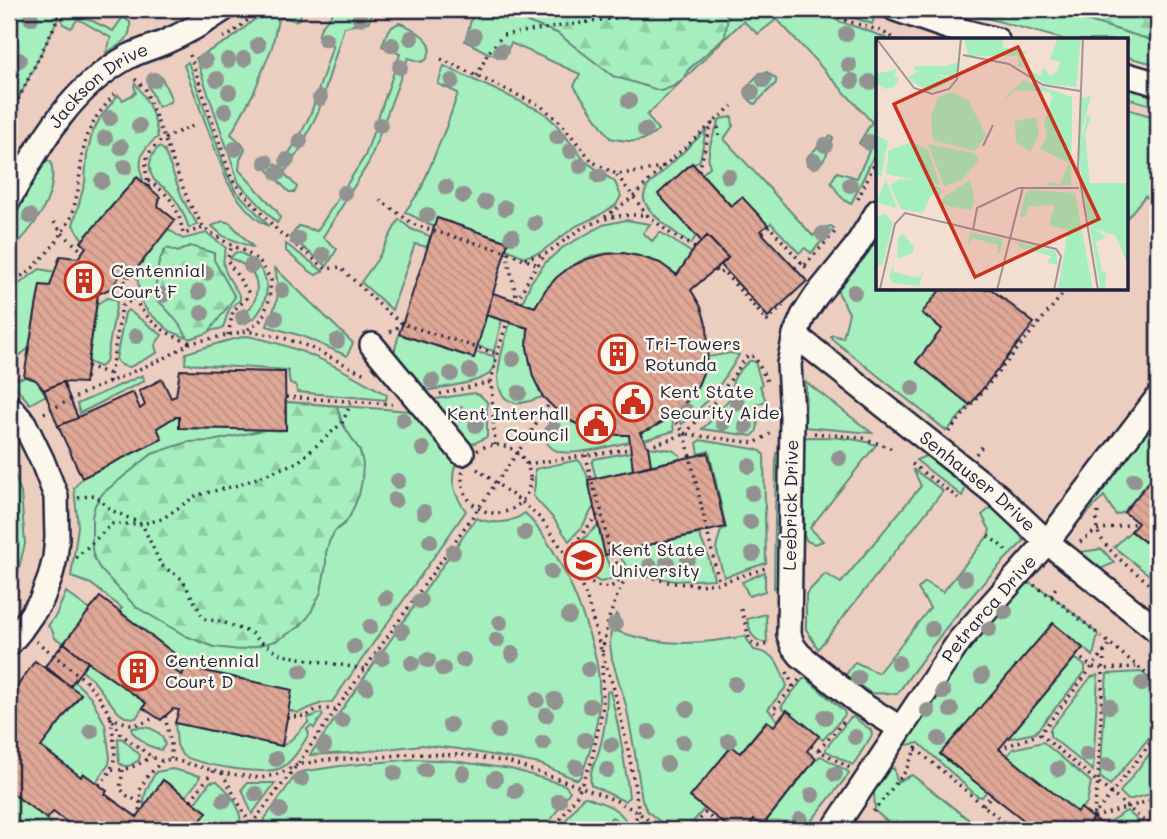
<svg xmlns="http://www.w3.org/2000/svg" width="1167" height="839" viewBox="0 0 1167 839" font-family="Mali,sans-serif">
<defs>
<pattern id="forest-firs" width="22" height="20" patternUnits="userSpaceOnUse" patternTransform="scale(1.75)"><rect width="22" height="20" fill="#a5efbe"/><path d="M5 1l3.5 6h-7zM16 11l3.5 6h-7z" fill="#8ecda4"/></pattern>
<pattern id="building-back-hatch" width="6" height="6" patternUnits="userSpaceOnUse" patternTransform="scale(1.75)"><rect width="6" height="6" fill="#dea796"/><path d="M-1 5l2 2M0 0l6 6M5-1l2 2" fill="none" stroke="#be8f82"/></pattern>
</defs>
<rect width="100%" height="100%" fill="#f2dfd2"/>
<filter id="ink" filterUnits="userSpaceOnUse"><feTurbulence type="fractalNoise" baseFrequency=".0143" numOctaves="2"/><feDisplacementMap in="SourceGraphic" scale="14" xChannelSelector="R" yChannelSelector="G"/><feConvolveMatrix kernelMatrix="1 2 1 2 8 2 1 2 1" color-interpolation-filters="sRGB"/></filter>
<g filter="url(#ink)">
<!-- built -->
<polygon fill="#eccec0" points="9,9 896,9 997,40 878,40 878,289 1127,289 1127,75 1158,84 1158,830 9,830"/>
<!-- green -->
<g fill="#a5efbe" stroke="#64887c" stroke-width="2">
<polygon points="13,9 59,9 57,21 9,118 9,13"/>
<path d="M64,9H78V14L113,31L123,17L130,22C132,41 120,44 106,53L111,38L78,19L71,28L63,24L62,19Z"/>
<polygon points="267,9 297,9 301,13 300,18 296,21 283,17 278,19 272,47 254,92 231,134 241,143 245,149 240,160 239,170 277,211 280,218 277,223 239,183 196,58 231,39"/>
<path d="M336,9H373L369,22L344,27L319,110L301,148L284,173L297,187L295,192H289L261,163V159L265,157L279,167L298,140L311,113L333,45C329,44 324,44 321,41C312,32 331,16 336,9Z"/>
<path d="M461,9H812C836,24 865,27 889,40H878V147L851,204C841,200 837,191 831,182L837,172L857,178L869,151L859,143L872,122L777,19L758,34L743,21L647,115L658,130C644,145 629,142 610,138L574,86L580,74L511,43L504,58L488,53L465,41L472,17Z"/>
<polygon points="829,9 869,9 876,12 872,24"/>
<polygon points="954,9 1050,9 1158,42 1158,65 1127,57 1127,40 1066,40"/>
<path d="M399,23C407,25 431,38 430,48C430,52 428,55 427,59L422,62L408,58L369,162L323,237L337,249L327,266L290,237L299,226L317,231L365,156L400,54L382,46C386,34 388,28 399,23Z"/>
<path d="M188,62L228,176L235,190L269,226C253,220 235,196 227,181L184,65Z"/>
<polygon points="444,66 543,112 555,123 585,161 615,182 621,196 616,205 596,217 576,226 541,252 525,257 506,249 508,242 437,218 434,227 405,212 421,189 447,125 458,93 438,84"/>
<path d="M767,72L776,79V83L755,104C749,101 745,96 745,89L760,73Z"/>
<polygon points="155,73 162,78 171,98 170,102 158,107 148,85 150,79"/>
<path d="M135,83C147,98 155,117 158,137C139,151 138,159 143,182L136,178L83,240L73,225L85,182L87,155L92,134L100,118L118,95L123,100L136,93L134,85Z"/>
<polygon points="1127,86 1158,95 1158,107 1127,98"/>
<polygon points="1127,109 1158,118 1158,207 1145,196 1127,218"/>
<path d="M732,117L733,126L724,139L813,236L820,229L831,226L834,228L811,253L805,248L799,253L771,223L768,225L742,197L731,206L702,174L710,167C705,152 714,133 720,119Z"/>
<path d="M706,130L700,160L693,165L696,236L691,244C678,235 647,214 644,199C643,194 646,191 647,187Z"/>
<path d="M830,136L833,138C830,148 824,163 815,168L807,165L806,158Z"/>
<path d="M159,147L164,150L184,202L197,224L189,228C185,216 179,203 170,193C166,187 156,184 153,178C147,167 150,155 159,147Z"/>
<path d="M48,161L51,162C59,196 32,231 9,252V229L42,164Z"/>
<polygon points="399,219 411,229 430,236 427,247 415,244 392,310 361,282 377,260"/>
<path d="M626,220L650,224L643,233L652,241L660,232L692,253L677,275C621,237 569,249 535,307L522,303L531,282L546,262L562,248L603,225Z"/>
<polygon points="223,221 230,223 254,248 223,236 212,226"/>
<path d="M168,229L183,239L207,233L226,248C218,268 230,279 240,296V300L229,309L223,328L185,337L170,331L148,312L141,301L136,270Z"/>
<polygon points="878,238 878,289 941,289 922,313 942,329 916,362 970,405 947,431 832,339 831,336 833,335 843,338 849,313 837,290 866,256"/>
<polygon points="286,244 323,271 316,275 308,270 286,251"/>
<path d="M236,252C247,253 264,269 266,281C269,292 263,309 255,317C251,321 245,322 240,324L238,323L239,313L244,309L246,312C258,302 261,282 250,270C245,265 237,261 230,258Z"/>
<path d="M275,268L353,343L347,356L302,336L267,326C269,318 274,311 276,303C280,291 277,280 275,268Z"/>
<polygon points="40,269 55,272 50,286 40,285 29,348 9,364 9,289 19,284"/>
<polygon points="107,298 113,299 117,302 106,362 100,367 88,362 97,304"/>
<path d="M128,310L162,335L155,345L157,353L130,367C123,367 119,365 116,359L125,313Z"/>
<polygon points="486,315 502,320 494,351 477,346"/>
<path d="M510,323L528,328C527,357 530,372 543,397C535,399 524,404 516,403C483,397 505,343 510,323Z"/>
<path d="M399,334L473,358L475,352L494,356C495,361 495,368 491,372C485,382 438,388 425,391L394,353Z"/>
<path d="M247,336C301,346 341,368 387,395L386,400L297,392L296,385L290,384L288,370L185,364L186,353L226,341Z"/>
<path d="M731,353L739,355C724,381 706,406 682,424L675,415C691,398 703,380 707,357Z"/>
<path d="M749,361H752L755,362L762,385L760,386L766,401L755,405C756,415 762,430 752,436L702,429L717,415L734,392C728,380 740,370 749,361Z"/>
<polygon points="143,375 144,381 80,413 77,404"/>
<polygon points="27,377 36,380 46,395 30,404 10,380"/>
<polygon points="806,382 872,433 805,427"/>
<polygon points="474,393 480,395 487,402 487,437 471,445 465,442 433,404 436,399"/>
<path d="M286,402L411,411L456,463C449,481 455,496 466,511L332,702L322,703L298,713L288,710L291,690L186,667L182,675L168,667L175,654L119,611L122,608L91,584L71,577L78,526L74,488L82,478L162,439L157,428L175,417H179L180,428L286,430Z"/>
<path d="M556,411C576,428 603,436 629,435L630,442C614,445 571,457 557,451C549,448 545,441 543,434Z"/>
<polygon points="1158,413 1158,471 1124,512 1116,515 1104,496 1082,519 1078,519"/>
<polygon points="672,417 674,431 644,440 640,433 650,429"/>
<path d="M804,437C827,437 854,437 876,445L810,528L823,541L814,544L807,541L804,536Z"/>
<polygon points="700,440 754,449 761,451 764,455 766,563 724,577 716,548 721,530 726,528 709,451 699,454 697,443"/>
<polygon points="648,447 672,450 680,455 680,459 651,465"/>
<polygon points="631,452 633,470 596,478 592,463 594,459"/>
<polygon points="776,453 781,453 779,585 774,588"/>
<polygon points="926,456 966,487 962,496 916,460"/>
<polygon points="9,459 21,493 25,544 18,571 9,594"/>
<path d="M578,460C589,469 590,492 594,506L582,527L569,541L554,519L533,496L535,484V469Z"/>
<polygon points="913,469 943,491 818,649 806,629 806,594 825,574 841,583 921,486"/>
<path d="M993,506L1008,517L1024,541C975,587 936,640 897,694L871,693L845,676L855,662L878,673L930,608L918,589L925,582L943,592L988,536L990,530L982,515Z"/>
<path d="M525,513C554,544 570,580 584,619C591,640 598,660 599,682C601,714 593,746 581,776L578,779H575L540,764L459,749L422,745L351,753L310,755L476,518C494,525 510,524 525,513Z"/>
<polygon points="598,525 605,555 613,576 609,580 600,582 590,576 574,548"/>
<polygon points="1131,531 1145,542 1151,535 1155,538 1158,535 1158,582 1114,547"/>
<polygon points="699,534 708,555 714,579 675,581 654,577 630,570 616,552"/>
<polygon points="1102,549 1114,563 1096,571 1080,552"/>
<polygon points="765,572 765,591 749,596 742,582"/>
<path d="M1026,583C1044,585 1083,622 1098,634L1093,656L1053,624L940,754L987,791L982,797L977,796L919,743L906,745L910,730L970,643L999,610Z"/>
<polygon points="66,592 90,610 64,643 55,638 52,630 48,626 56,615"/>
<path d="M616,614L620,620L619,632C665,647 698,645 745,636L754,650C779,655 778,664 787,686L768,709L778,721L774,726L766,721L740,753L731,747L691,797L705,808L686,830H670L647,811L642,800L635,753L626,705L612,659L610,644L611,628Z"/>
<path d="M766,614L767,643C752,641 750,632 747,619Z"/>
<polygon points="1075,658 1085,666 1085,672 1035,733 1007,739"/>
<polygon points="88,662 146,703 136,718 125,717 118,712 92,679 82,671"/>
<polygon points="1141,672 1158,685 1158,727 1110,785 1100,777 1107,674"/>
<polygon points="1098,675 1093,771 1050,736 1050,729 1091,677"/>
<polygon points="803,679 807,679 844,711 845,715 823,740 781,707"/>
<polygon points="74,681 91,697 105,724 110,757 109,764 96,783 83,773 81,777 41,747 81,695 70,686"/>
<path d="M610,691C619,726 625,762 629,797L624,801L591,785C588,772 597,760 600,747C605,729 607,711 607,692Z"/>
<path d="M321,713L323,715L314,728L311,726L307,729L309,734C302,745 293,762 281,768C262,776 200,765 182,755L177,745L175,723L282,746C292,742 299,730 308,723V718Z"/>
<polygon points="853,717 871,730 872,735 853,765 826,751 826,748 850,718"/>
<path d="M145,727C155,729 163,734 165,745L161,750L147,745L132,732V728Z"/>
<path d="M118,738L123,739L140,755L139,760C132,764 126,770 119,763Z"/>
<polygon points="1043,742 1091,782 1087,803 1077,812 1007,756 1013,749"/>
<polygon points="1158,743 1158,792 1128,800 1120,792 1123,788"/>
<polygon points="821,756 847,771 849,774 804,830 766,830 762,826 816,759"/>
<polygon points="415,759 453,761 511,769 565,785 570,791 547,826 541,830 257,830 297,773 300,772 340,766"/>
<polygon points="894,768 897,782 912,775 969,820 961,830 897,830 875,811 874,791 889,770"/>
<path d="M172,769L200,776L198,781L186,796L163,780L144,807C143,793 149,784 156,772Z"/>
<path d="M217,781C231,793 245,811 239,830H194L207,812L195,803L210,782Z"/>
<polygon points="247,783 275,783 252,814 242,789"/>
<polygon points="9,791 47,819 53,829 9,830"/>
<path d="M586,797C601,803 617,806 626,821L625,825L612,817L601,830H559L582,798Z"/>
<polygon points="1127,811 1149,830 1100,830 1103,825"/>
</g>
<!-- forest -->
<g fill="url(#forest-firs)" stroke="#64887c" stroke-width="2">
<polygon points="483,9 720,9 728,16 725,37 688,70 683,79 672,87 661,91 613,76 557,33 519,19 503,19"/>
<polygon points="1050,9 1158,9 1158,42"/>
<path d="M190,246L214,253V260L235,297L208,333L189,339C179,323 169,310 155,298C157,282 155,260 167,248L178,252Z"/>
<polygon points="286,402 337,406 342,423 360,451 363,464 362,480 359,495 350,516 344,524 335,531 329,542 326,553 326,565 321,592 309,616 299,627 276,641 240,650 214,647 186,636 136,607 100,569 94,558 92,549 92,517 95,505 103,493 152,454 188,442 212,441 264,430 286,430"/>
</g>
<!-- building -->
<g fill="url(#building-back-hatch)" stroke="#22223b" stroke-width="2">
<polygon points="692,163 731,206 742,197 768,225 760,231 807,281 768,317 721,265 728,258 707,236 702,242 658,194"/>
<polygon points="137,177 160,197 158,206 175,220 130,277 121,274 112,288 98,294 85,383 63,382 44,390 36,380 24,376 40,285 50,286 60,256 78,258 86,247 81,242"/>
<polygon points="437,218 508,242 474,358 399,334"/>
<polygon points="707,236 728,258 691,290 701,307 707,327 708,351 706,366 696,390 676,414 650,429 640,433 648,447 651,465 633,470 629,435 619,435 591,431 563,417 543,397 533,377 527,348 528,328 486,315 493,293 535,307 546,289 557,277 570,267 587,259 606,254 623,253 639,256 660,263 677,275 695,248"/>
<polygon points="941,289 991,289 1034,323 970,405 916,362 942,329 922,313"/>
<polygon points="180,370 285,372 286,430 179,428 179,417 175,417 157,428 162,439 82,478 58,426 133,392 140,409 145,405 139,391 162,379 171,398 176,396"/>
<polygon points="63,382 78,418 58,426 44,390"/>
<polygon points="708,453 725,527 605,555 588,480"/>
<polygon points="1158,471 1158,535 1155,539 1151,535 1145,542 1131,531 1138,523 1124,512"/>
<polygon points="100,597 175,654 168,667 182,675 186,667 292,690 282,746 175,723 179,710 173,709 161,720 143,708 146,703 88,662 64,643"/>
<polygon points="1053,623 1083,648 999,749 1077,812 1081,808 1093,818 1084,830 1036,830 940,754"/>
<polygon points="64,643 88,662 70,686 45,666"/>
<polygon points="35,661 81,694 41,747 81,777 83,773 107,791 105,794 137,817 163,780 207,812 194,830 78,830 53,812 47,819 9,791 9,698"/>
<polygon points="787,710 819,736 807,751 816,759 762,826 754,820 746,830 732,830 690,797 732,746 740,753 767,721 774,726"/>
<polygon points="1093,818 1103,825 1100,830 1084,830"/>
<polygon points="969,820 980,830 961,830"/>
</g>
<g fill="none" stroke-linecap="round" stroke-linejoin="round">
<defs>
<g id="minor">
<polyline points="895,9 947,27 997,40"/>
<polyline points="1127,75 1158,84"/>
<path id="s1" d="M9,199C40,144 70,88 128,57C139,51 151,48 163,43C184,34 205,22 224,9"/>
<polyline points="878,211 855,248 816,296 803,316 795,335 789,364 792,417 789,635 793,646 800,655 858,702 900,728"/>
<path id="s2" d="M795,335L997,495L1047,542L1158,631"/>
<polyline points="372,345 462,453"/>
<polyline points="9,406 24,423 42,460 56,496 57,538 55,558 50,578 41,601 20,631 9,644"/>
<path id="s3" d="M833,830L960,640L1047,542L1158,397"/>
</g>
</defs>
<!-- minor casing -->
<use href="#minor" stroke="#22223b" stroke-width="28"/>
<!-- path -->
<g stroke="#22223b" stroke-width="3.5" stroke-dasharray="2 5" stroke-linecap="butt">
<polyline points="819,9 847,21 881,31 897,40"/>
<polyline points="223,37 231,34 261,9"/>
<polyline points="190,55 232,180 278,231 326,269 340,267 386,311 403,324 497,354"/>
<polyline points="441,59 541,106 560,122 593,162 616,174 640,172 664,166"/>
<polyline points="477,76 488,53 503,35 641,14 658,9"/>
<polyline points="135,79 145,89 189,203 204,228 229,244 245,251 260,262 271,280 269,300 262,319 246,331"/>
<polyline points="9,84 20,94"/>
<polyline points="9,118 57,21 59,9"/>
<polyline points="712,123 718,128 719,136"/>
<polyline points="699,171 711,125"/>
<polyline points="617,175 647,215"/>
<path d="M148,181C171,194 179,209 183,234L204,228"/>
<path d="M148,187C148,181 146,176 146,170C144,142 173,135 193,126"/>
<polyline points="858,199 878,156"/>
<polyline points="380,200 413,224 433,231 505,251 538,265"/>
<polyline points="605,217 633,197 664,166 732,106"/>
<polyline points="54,222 62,233 83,252"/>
<polyline points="763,233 769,226 809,271"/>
<polyline points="506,252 517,299"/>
<polyline points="525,259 547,253 582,228 601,220 616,216 634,215 647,215 671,234 695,248"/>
<polyline points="805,265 835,232"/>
<polyline points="795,268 802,262"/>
<polyline points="715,270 719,274 723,271 767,321 783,306"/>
<path d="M121,274C140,311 150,328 190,343"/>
<polyline points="9,283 29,272 55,244 72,216 78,190 82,156 87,135 97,116 116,92"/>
<polyline points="517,301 531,274 545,255"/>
<polyline points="390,332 403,324"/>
<polyline points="228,335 233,311 246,299 248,292 227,260 232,246"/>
<polyline points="87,366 110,374"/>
<polyline points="109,382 122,306 134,299"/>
<polyline points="440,394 491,382"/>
<polyline points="286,397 392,404"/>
<polyline points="44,413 86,392 167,357 190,343 246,331 278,336 307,346 367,375"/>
<polyline points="672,417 685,434 719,583"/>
<polyline points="949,432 1067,289"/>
<polyline points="814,433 863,438 893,449"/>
<polyline points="685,434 715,401 748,355 755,357 768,383"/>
<circle cx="496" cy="479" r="34"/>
<polyline points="495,445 491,382 497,354 507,322"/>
<polyline points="648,447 685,434 755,443 770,434"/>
<polyline points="976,454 983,445"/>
<polyline points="586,455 591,479 601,510 610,554 618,565 629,572 672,583 699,585 719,583 769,567"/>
<polyline points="527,464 630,449"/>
<polyline points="912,464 958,498"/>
<polyline points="477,469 522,502 541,519 570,560 587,599 602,653 614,689 629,754 639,813 629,830"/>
<polyline points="78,498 94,495 111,510 142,524 162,519 197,495 239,485 298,462 342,423 352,401"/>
<path d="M1098,512C1097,517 1096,524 1097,529C1103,551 1141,576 1158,590"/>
<polyline points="988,536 1004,548 1008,553"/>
<polyline points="1080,542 1097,530 1138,523"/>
<polyline points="566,555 601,510"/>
<polyline points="76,558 112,524 142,524 161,565 182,579 204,619 223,622 253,634 258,640 282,655 364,669"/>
<path d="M572,563C583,575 595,594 614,585C618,582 623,577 627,574"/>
<polyline points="1034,585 1059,602 1158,683"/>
<polyline points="1051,596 1058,584"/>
<polyline points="741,609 750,641 758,646 770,644"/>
<polyline points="36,641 85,680 98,695 121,734 152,757 162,761 171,759 222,773 261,778 279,774 297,765 323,760 371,758 408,754 465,755 508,762 581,787 617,801 639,813 661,830"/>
<polyline points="602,652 608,621 617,596 629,572"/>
<polyline points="1104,652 1098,782 1093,818 1158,798"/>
<polyline points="1076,655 1092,667 1103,669 1136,667"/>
<polyline points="787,672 793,687"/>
<polyline points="165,716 171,745 171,759"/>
<polyline points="287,717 307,716 317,709 335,709"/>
<polyline points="781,718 773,710 799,680"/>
<polyline points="1040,734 1155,830"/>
<polyline points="811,746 850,768"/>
<polyline points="916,749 1013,830"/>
<polyline points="999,749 1040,734 1110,644"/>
<polyline points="819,750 846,719"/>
<path d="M112,770C128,771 138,764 152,757"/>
<polyline points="123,770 120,788 126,795 141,803"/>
<polyline points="222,773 246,816 247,828"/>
<path d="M99,785C122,761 114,748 111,718C131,725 136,728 155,717"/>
<polyline points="191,800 213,771"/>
<polyline points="983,805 992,795"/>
<polyline points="873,812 905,772 917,746"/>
<polyline points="137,817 141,803 140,790 146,778 162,761"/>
<polyline points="1093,817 1158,733"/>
<polyline points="750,825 758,830"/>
<polyline points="68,830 71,825"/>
<polyline points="247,830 297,765 518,452 549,404"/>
<polyline points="551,830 563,816 577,795 591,763 603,706 602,660"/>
<polyline points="691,830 705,813 725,830"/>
</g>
<!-- minor -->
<use href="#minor" stroke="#fbf7ec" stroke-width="23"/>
</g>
<!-- trees -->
<g fill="#929391">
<circle cx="31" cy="18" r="8"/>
<circle cx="360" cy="18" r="8"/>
<circle cx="846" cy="34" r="8"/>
<circle cx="474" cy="36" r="8"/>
<circle cx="411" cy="38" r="8"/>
<circle cx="325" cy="39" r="8"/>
<circle cx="258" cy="45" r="8"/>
<circle cx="392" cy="45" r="8"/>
<circle cx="501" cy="51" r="8"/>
<circle cx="244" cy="59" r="8"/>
<circle cx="19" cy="60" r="8"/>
<circle cx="228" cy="60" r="8"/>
<circle cx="205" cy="61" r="8"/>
<circle cx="849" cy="65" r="8"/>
<circle cx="400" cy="67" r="8"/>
<circle cx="217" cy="79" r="8"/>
<circle cx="154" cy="80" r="8"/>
<circle cx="764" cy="80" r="8"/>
<circle cx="452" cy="81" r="8"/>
<circle cx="852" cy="81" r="8"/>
<circle cx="870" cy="82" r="8"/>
<circle cx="229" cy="92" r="8"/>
<circle cx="752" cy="92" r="8"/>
<circle cx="320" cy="98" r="8"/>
<circle cx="629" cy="101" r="8"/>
<circle cx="225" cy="111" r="8"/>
<circle cx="110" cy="118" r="8"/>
<circle cx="380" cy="125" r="8"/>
<circle cx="139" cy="126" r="8"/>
<circle cx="645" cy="130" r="8"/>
<circle cx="557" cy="137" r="8"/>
<circle cx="105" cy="138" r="8"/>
<circle cx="300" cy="141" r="8"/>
<circle cx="869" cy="142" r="8"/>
<circle cx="825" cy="145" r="8"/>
<circle cx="121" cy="147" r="8"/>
<circle cx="235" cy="149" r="8"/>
<circle cx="570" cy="151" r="8"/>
<circle cx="287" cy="160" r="8"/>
<circle cx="814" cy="161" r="8"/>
<circle cx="266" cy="162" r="8"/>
<circle cx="580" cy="166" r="8"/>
<circle cx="125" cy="167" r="8"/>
<circle cx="278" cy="173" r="8"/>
<circle cx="599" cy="176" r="8"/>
<circle cx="728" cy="176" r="8"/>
<circle cx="102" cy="181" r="8"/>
<circle cx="850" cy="185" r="8"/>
<circle cx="446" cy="187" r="8"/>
<circle cx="344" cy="193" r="8"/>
<circle cx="463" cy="196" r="8"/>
<circle cx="485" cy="202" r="8"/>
<circle cx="505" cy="208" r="8"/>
<circle cx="427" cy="215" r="8"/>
<circle cx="30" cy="216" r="8"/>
<circle cx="535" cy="223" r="8"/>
<circle cx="823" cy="234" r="8"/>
<circle cx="512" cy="236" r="8"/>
<circle cx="298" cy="239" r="8"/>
<circle cx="323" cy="255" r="8"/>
<circle cx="251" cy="266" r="8"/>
<circle cx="206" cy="273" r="8"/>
<circle cx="282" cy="290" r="8"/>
<circle cx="199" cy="292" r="8"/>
<circle cx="854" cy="292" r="8"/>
<circle cx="163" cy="295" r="8"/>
<circle cx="202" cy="313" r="8"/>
<circle cx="243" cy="317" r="8"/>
<circle cx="276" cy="318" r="8"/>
<circle cx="136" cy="336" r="8"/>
<circle cx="337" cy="341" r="8"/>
<circle cx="513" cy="359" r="8"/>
<circle cx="470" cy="371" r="8"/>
<circle cx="451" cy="374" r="8"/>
<circle cx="432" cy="381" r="8"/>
<circle cx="913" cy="388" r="8"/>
<circle cx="519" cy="393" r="8"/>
<circle cx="737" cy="403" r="8"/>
<circle cx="686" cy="411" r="8"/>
<circle cx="460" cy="414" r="8"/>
<circle cx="403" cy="420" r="8"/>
<circle cx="723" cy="423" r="8"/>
<circle cx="476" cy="425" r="8"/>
<circle cx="746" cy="426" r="8"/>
<circle cx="554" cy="429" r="8"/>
<circle cx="423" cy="449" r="8"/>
<circle cx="839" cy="458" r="8"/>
<circle cx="749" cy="466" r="8"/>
<circle cx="1134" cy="480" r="8"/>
<circle cx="398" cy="481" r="8"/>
<circle cx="752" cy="493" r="8"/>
<circle cx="395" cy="500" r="8"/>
<circle cx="424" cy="512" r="8"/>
<circle cx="750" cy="522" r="8"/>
<circle cx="525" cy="533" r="8"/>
<circle cx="430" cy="541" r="8"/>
<circle cx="453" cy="552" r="8"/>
<circle cx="753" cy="554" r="8"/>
<circle cx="688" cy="558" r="8"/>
<circle cx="667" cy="563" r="8"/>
<circle cx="650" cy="566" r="8"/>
<circle cx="551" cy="572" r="8"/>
<circle cx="965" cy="578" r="8"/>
<circle cx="386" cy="598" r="8"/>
<circle cx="420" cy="601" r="8"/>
<circle cx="1005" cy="612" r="8"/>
<circle cx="569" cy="616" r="8"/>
<circle cx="500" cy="623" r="8"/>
<circle cx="615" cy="625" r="8"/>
<circle cx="370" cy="627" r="8"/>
<circle cx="932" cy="629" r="8"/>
<circle cx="989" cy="629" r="8"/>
<circle cx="402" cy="631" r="8"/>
<circle cx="497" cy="640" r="8"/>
<circle cx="354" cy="647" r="8"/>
<circle cx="512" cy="654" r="8"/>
<circle cx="382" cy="658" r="8"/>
<circle cx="428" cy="660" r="8"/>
<circle cx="463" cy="660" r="8"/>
<circle cx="412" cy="663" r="8"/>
<circle cx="898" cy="663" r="8"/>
<circle cx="443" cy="669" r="8"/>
<circle cx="588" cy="669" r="8"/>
<circle cx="301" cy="671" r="8"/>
<circle cx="982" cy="676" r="8"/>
<circle cx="858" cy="678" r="8"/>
<circle cx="735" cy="684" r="8"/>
<circle cx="1142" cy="684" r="8"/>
<circle cx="366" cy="687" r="8"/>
<circle cx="943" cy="692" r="8"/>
<circle cx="537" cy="700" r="8"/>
<circle cx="555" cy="700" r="8"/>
<circle cx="590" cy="706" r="8"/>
<circle cx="1109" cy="706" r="8"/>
<circle cx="687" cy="709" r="8"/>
<circle cx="951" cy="710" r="8"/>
<circle cx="928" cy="711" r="8"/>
<circle cx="546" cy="715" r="8"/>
<circle cx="825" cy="717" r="8"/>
<circle cx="342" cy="721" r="8"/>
<circle cx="450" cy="725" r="8"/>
<circle cx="91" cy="731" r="8"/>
<circle cx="498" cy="731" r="8"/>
<circle cx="649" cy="732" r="8"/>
<circle cx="855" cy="737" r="8"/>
<circle cx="939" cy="739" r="8"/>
<circle cx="585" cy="740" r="8"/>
<circle cx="729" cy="741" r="8"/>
<circle cx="683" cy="742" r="8"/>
<circle cx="543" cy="743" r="8"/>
<circle cx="611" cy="745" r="8"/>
<circle cx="324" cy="746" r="8"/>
<circle cx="1087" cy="754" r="8"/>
<circle cx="276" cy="759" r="8"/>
<circle cx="667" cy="764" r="8"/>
<circle cx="1108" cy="765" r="8"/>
<circle cx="576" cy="767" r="8"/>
<circle cx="1058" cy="769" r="8"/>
<circle cx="425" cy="770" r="8"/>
<circle cx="607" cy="770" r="8"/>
<circle cx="395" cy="773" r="8"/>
<circle cx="463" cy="773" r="8"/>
<circle cx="835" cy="774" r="8"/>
<circle cx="301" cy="779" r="8"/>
<circle cx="495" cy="779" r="8"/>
<circle cx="515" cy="791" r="8"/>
<circle cx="256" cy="794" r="8"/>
<circle cx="812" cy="795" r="8"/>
<circle cx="224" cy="800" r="8"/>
<circle cx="559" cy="801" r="8"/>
<circle cx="280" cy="810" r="8"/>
<circle cx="800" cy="820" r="8"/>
</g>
</g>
<!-- icons -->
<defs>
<symbol id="building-ring" viewBox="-11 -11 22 22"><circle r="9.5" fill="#fbf7ec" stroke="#c8321e" stroke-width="1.5"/><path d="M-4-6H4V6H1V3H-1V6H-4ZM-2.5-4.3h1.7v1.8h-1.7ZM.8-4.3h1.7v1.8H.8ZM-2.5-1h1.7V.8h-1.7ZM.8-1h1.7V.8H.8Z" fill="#c8321e"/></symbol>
<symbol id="civic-ring" viewBox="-11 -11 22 22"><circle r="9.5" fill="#fbf7ec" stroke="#c8321e" stroke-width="1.5"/><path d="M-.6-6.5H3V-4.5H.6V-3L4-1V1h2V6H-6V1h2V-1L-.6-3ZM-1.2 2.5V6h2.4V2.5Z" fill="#c8321e"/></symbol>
<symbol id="university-ring" viewBox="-11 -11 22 22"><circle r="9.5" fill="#fbf7ec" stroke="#c8321e" stroke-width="1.5"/><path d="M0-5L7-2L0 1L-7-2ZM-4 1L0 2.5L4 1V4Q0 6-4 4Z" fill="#c8321e"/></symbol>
</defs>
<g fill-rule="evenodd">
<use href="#building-ring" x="62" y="259" width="44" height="44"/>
<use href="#building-ring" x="596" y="332" width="44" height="44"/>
<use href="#civic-ring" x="611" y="380" width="44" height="44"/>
<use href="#civic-ring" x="574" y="402" width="44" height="44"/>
<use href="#university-ring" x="562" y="538" width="44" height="44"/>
<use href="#building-ring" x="116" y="649" width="44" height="44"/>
</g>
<g text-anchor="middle" stroke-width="5" stroke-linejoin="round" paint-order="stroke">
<!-- street labels -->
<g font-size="18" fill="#22223b" stroke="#fbf7ec">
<text dy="6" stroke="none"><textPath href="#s1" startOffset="147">Jackson Drive</textPath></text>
<text dy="6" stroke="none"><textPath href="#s2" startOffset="234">Senhauser Drive</textPath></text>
<text transform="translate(791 505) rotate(-89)" y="6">Leebrick Drive</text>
<text dy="6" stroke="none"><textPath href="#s3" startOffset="271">Petrarca Drive</textPath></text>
</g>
<!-- poi labels -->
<g font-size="18" fill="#22223b" stroke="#fbf7ec" text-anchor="start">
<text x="111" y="277">Centennial<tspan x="111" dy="21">Court F</tspan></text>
<text x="645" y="350">Tri-Towers<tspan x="645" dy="21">Rotunda</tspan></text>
<text x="660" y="398">Kent State<tspan x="660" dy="21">Security Aide</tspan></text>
<text x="569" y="420" text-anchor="end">Kent Interhall<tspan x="569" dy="21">Council</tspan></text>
<text x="611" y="556">Kent State<tspan x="611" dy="21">University</tspan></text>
<text x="165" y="667">Centennial<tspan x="165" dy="21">Court D</tspan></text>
</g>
</g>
<!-- overview -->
<g transform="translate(876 38)">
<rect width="252" height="252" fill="#f2dfd2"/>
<path d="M88,0H128L126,9L151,14L145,21L148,29L142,28L143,18H92ZM182,0H205L200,49L169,46L153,36L154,32L164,38L168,29L174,38L181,34L184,24L174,21ZM82,24L80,39L40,33L37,28H70ZM21,31L18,38L23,40L18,49L9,51L0,45V36ZM53,33L66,38L79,41L52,54L32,40L40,34ZM147,42L196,59L195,147L171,148L172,144L184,146L193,125L164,111L171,99L168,84L176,59L173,54L139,52L128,65L132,57ZM77,54L93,63L110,98L99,113L57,102L55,79L62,59ZM215,58L206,92L211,154L214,145H252V173L212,156L217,190L230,199L220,204L226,233L230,234L229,252H225L205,140L203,105L206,60ZM160,79L163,97L154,114L140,104L139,83ZM0,97L12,103L5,138L0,137ZM36,104L52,112L64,147L10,136L13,112ZM52,106L98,115L103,122L86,142L68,148ZM24,141L48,143L64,150L65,156L55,157L47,175L25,171L14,148ZM10,142L20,167L19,170L0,164ZM94,142L99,163L95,172L65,167L68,159ZM157,152L199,155L217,252H182L192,192L173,187L179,167L152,169L149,180L144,178L150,154ZM10,176L17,185L7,226L0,229V179ZM94,194L127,201L124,215H121L122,207L96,200L92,209ZM27,196L38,209L37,215L21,221L22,200ZM140,204L180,213L182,227L171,225L175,218L144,210ZM18,224L17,234L43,240L48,231L43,248L17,245L13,239Z" fill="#a5efbe"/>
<path d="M76,58L98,80L102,79L105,86L99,94L72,97L63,89L65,63ZM176,73L190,79L196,77L195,112L187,118L174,113ZM211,77L215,78L209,96L214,146L252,150V158L242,167L252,173V228L240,198L217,190L204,113ZM32,142L55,150L46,163L23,162L19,150ZM196,156L198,159L202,186L185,182L177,158Z" fill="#a5efbe"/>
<path fill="none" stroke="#9f9396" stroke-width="2" d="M0,0L38,50L56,56L73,51L81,41L85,0M207,0L202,130L222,252M87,17L133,26L167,47L204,53M107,108L117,87M97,192L101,170L143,150H203M33,252L4,251L19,186L29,175L180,211L185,218L178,252M121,252L147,149"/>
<path fill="#c8321e" fill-opacity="0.15" stroke="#c8321e" stroke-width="3.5" d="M142,9L223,181L99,239L18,66Z"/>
<rect width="252" height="252" fill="none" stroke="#22223b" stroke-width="3.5"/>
</g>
<!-- margin -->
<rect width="1167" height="839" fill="none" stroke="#fbf7ec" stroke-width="35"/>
<rect x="18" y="18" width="1132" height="804" fill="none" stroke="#22223b" stroke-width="2.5" filter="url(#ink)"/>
</svg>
